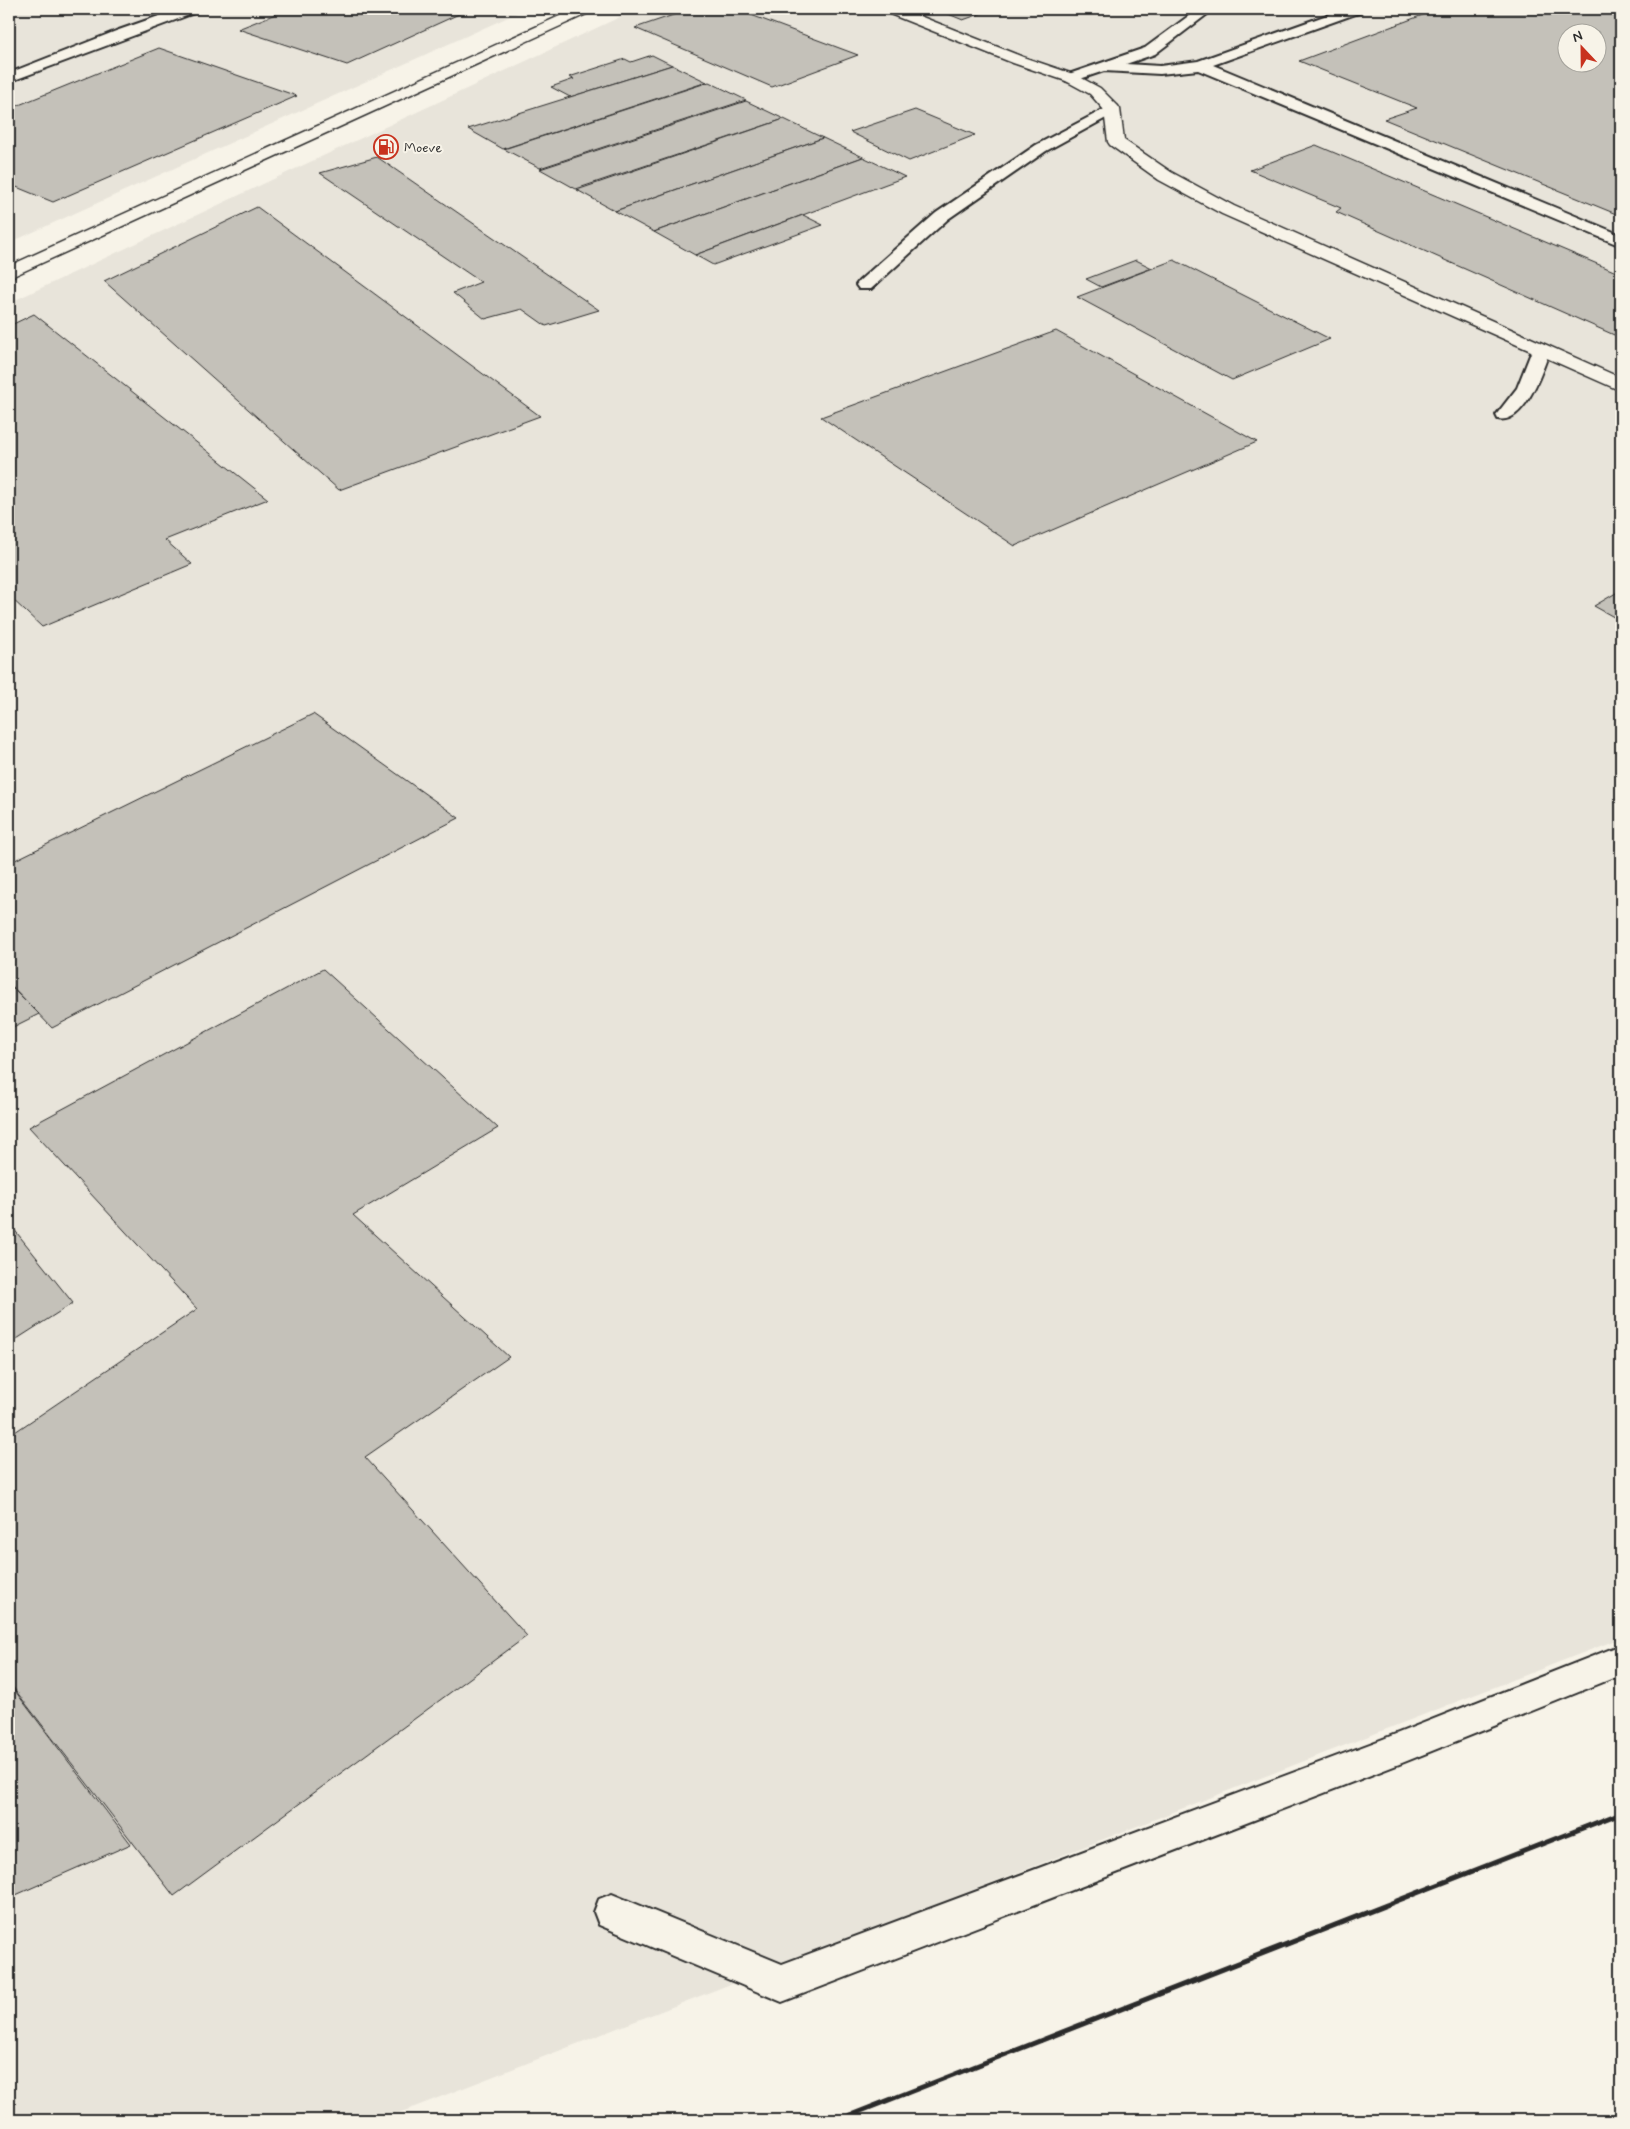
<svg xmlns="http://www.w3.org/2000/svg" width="1630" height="2129" viewBox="0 0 1630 2129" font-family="Mynerve,sans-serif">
<rect width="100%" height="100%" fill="#f7f3e8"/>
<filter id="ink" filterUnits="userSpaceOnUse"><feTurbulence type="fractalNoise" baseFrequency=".02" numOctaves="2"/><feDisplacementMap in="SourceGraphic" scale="10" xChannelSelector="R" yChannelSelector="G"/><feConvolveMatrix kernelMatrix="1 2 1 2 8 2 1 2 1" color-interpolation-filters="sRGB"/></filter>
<g filter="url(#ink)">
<!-- built -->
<g fill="#e8e4da" fill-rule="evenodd">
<polygon points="9,9 526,9 9,243"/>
<path d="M637,9H1621V1638L381,2120H9V303ZM1568,32H1598V62H1568Z"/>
</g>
<!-- building -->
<g fill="#c4c1b9" stroke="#2b2b2b" fill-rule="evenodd">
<polygon points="288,9 470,9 347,65 238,29"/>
<polygon points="691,9 735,9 858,55 772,87 635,28"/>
<polygon points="936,9 994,9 963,20"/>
<path d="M1416,9H1621V216L1384,119L1417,108L1299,61L1428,13ZM1568,32H1598V62H1568Z"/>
<polygon points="159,48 297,96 53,202 9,184 9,109"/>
<polygon points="652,55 672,65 570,97 551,87 574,79 569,77 625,59 631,62"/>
<polygon points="672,65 707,82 503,149 468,129"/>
<polygon points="709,82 746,100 540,168 504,149"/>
<polygon points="746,101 784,119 576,189 540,169"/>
<polygon points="915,110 975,135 909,161 850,132"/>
<polygon points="784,119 823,138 615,211 577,190"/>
<polygon points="823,138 863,157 654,232 615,211"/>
<polygon points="1316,145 1621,274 1621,338 1336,212 1341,208 1250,170"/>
<polygon points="377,157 599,310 546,326 522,309 485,319 453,293 481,282 320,173"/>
<polygon points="863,157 905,177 695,255 654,232"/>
<polygon points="257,207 540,416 339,490 104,281"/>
<polygon points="803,215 823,225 713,265 695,255"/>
<polygon points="1136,260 1152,268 1101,287 1086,279"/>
<polygon points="1174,260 1330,339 1232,380 1077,297"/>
<polygon points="34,314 268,499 165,540 192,564 42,627 9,596 9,326"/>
<polygon points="1056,331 1257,442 1015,546 821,417"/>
<polygon points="1621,590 1621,621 1594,606"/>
<polygon points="313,714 459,818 52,1028 9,983 9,863"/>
<polygon points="323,969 498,1128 353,1215 509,1357 365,1457 527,1636 174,1896 9,1682 9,1436 197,1309 29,1127"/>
<polygon points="9,984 39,1014 9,1029"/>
<polygon points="9,1223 73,1303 9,1344"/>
<polygon points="9,1683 131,1844 9,1898"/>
</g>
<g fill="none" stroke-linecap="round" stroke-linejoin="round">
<defs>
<g id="lane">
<polygon points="179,9 199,9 197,12 9,82 9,73 116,31"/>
<polygon points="1198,9 1214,9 1155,54 1126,64 1160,66 1198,61 1344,9 1363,9 1361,12 1213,65 1621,235 1621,246 1198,70 1160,74 1104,71 1071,82 1066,81 1064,78 1066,75 1145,48"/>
<polygon points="1112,105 1117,106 1119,109 1117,112 1046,151 948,219 871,289 859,289 856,285 859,281 936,213 1036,145"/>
<path d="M1541,345L1547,346L1550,350C1543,369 1525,425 1498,419L1496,415L1517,388L1532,350L1535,346Z"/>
<polygon points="1621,1645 1621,1675 1402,1763 782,2002 599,1925 594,1912 599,1899 612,1894 782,1964 1383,1739"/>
</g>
<polygon id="street" points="883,9 902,9 1023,57 1076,75 1100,88 1118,106 1120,109 1124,140 1171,172 1234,206 1621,378 1621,391 1222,214 1159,180 1110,145 1108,142 1104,110 1090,94 1066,81 1013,63 885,12"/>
<polygon id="secondary" points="575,9 593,9 591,12 9,278 9,266"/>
</defs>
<!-- lane casing -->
<use href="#lane" stroke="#2b2b2b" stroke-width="4"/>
<!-- street casing -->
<use href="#street" stroke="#2b2b2b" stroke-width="3"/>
<!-- secondary casing -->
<use href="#secondary" stroke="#2b2b2b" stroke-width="3"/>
<!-- lane -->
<use href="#lane" fill="#f7f3e8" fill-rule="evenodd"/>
<!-- street -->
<use href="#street" fill="#f7f3e8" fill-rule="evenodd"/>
<!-- secondary -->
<use href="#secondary" fill="#f7f3e8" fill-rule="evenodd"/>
<!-- rail -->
<polyline stroke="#2b2b2b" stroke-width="5" points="838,2120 1621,1813"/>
</g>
</g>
<!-- icons -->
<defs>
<symbol id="fuel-ring" viewBox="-11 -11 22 22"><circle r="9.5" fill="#f7f3e8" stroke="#c8321e" stroke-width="1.5"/><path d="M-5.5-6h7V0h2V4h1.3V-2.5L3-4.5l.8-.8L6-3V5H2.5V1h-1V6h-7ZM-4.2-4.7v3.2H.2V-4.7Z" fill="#c8321e"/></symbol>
</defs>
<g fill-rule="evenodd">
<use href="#fuel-ring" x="372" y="133" width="28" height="28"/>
</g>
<g text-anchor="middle" stroke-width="4" stroke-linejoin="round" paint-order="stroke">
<!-- far-poi labels -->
<g font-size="14" fill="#2b2b2b" stroke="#f7f3e8" text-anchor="start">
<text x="404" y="152">Moeve</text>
</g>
</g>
<!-- margin -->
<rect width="1630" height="2129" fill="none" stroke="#f7f3e8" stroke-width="30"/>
<rect x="15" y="15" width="1600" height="2099" fill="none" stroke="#2b2b2b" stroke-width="2" filter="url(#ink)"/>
<!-- north arrow -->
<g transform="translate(1582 48) rotate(338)"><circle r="24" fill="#f7f3e8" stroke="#a5a39c"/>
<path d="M0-4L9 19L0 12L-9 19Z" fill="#c8321e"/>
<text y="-8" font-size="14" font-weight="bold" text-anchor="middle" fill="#2b2b2b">N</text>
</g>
</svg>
